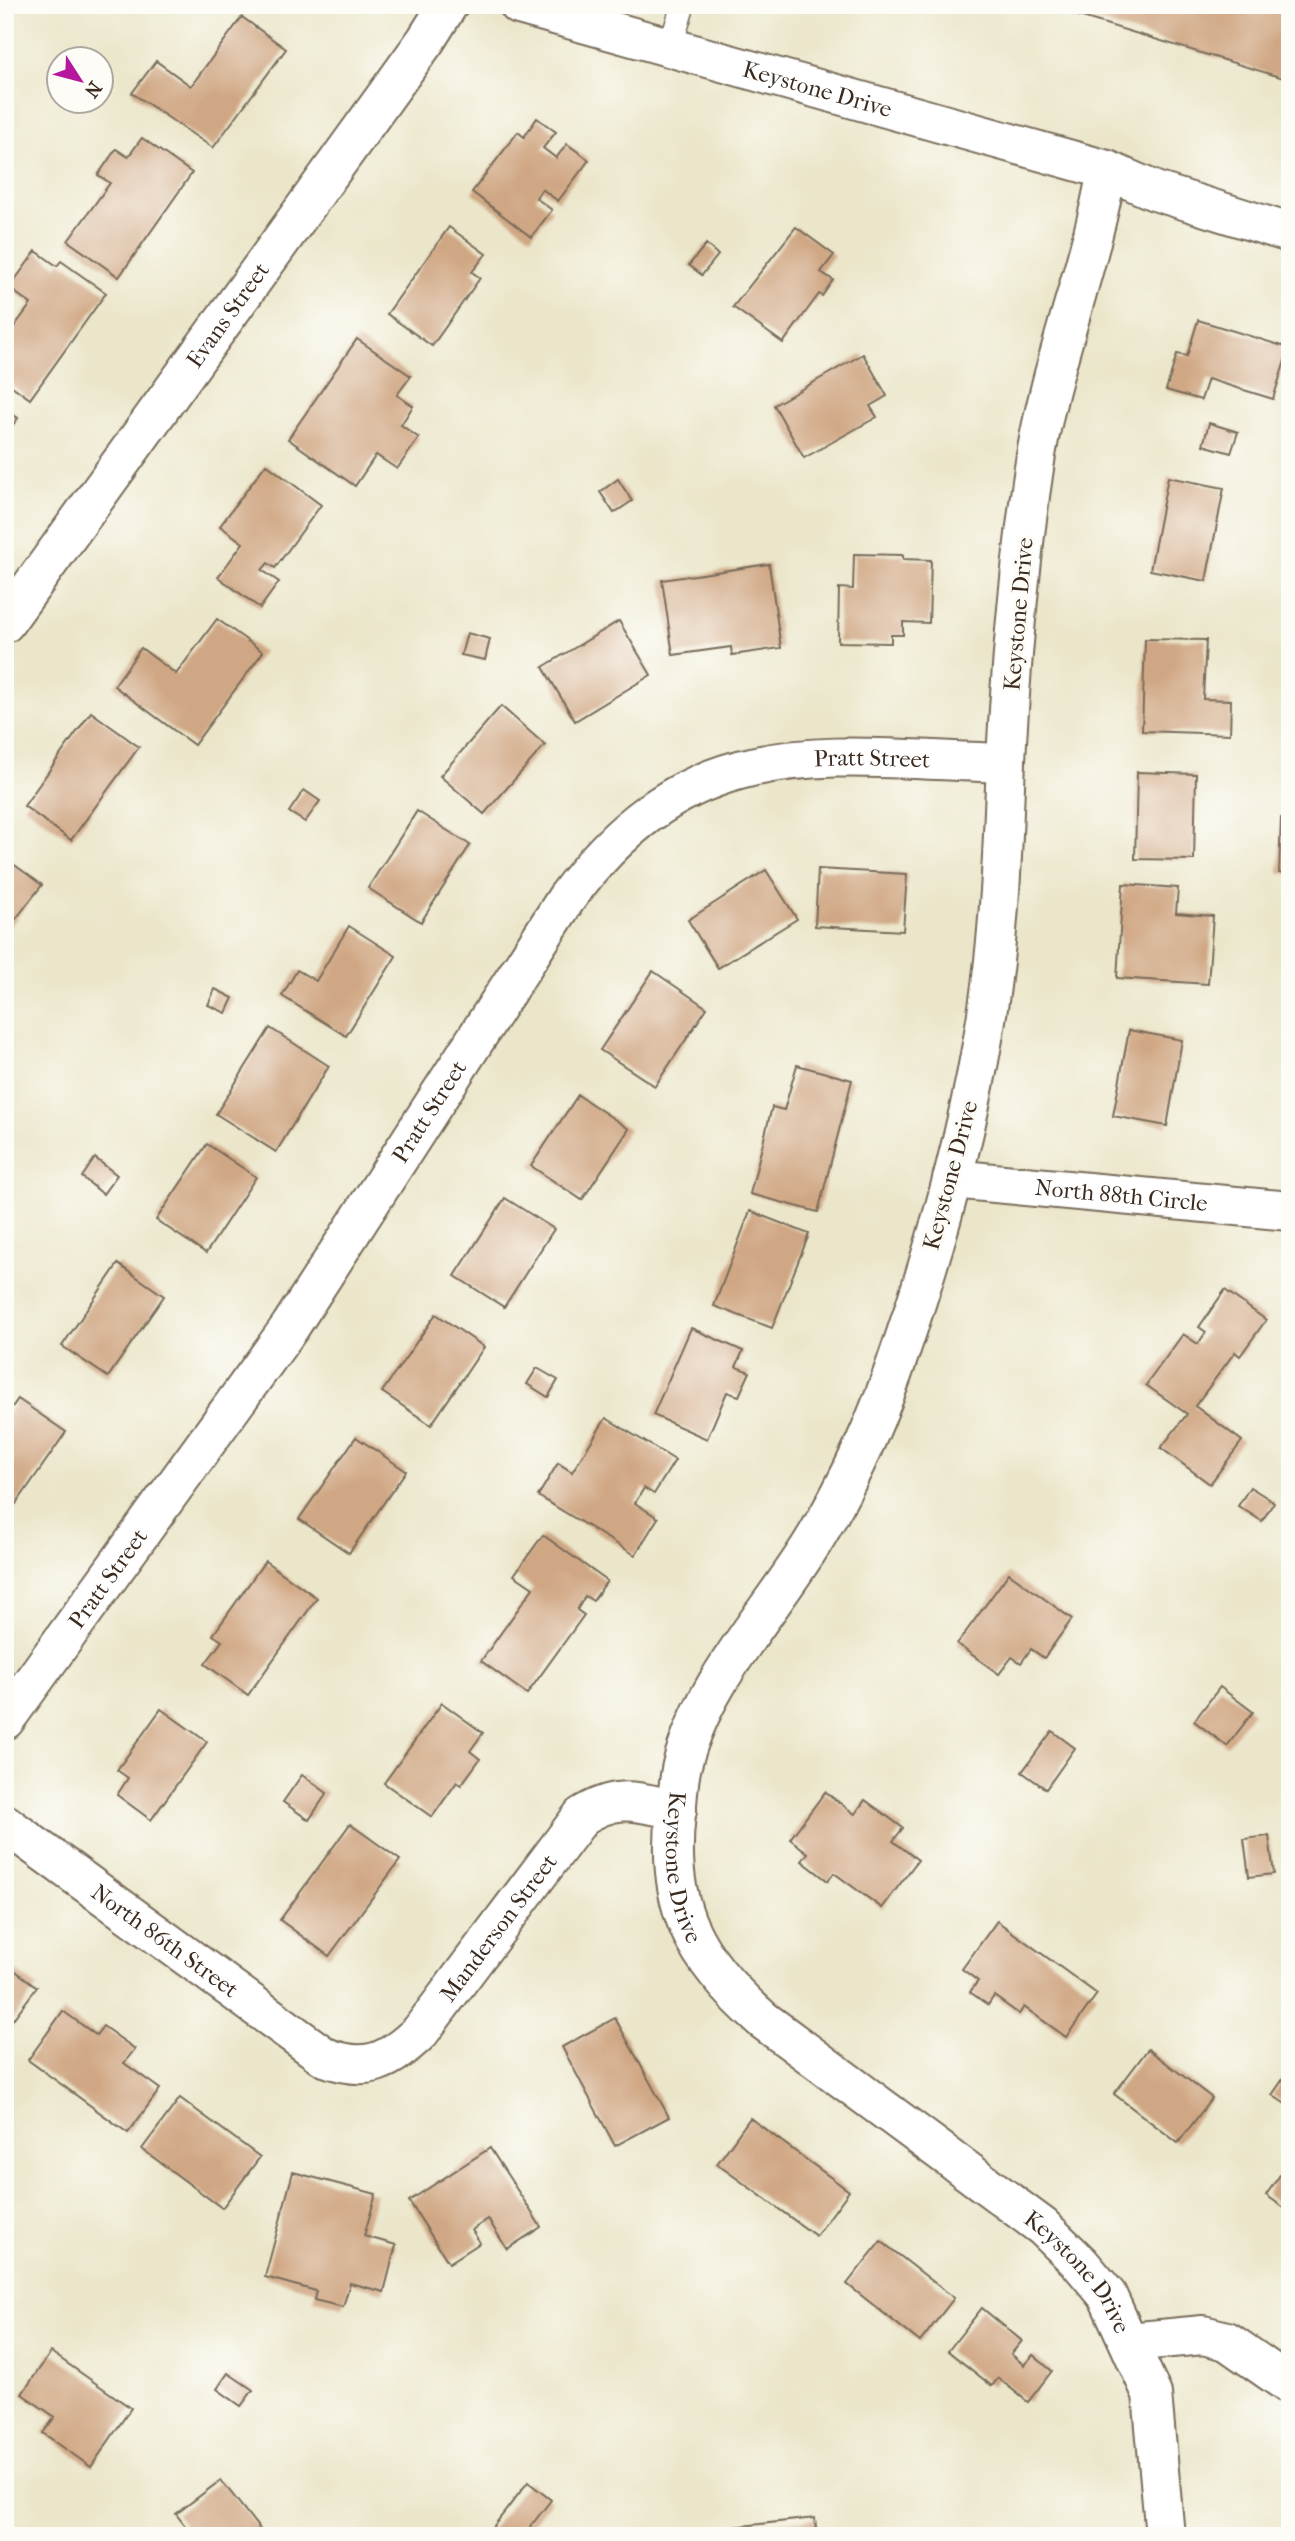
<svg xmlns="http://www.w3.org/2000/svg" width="1295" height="2541" viewBox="0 0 1295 2541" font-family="'IM FELL French Canon',serif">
<rect width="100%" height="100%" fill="#fdfcf7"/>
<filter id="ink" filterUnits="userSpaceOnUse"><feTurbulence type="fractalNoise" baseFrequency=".0143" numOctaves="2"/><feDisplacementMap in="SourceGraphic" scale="14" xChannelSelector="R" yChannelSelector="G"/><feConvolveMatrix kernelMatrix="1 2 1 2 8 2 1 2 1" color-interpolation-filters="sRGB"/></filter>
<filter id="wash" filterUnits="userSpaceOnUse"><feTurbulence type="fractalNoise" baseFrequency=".00686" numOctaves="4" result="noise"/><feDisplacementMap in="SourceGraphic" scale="28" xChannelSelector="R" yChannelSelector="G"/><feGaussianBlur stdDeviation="1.57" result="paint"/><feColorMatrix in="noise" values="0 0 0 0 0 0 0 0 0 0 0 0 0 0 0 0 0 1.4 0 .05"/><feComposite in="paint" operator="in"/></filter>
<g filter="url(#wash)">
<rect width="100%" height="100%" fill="#ebe6ca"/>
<g id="blocks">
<!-- building -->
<g fill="#d0a784">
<polygon points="1046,5 1290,5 1290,80 1046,6"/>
<polygon points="242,17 286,49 213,148 132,93 156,61 191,86"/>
<polygon points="537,118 556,132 543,148 556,158 567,144 589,160 558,201 542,189 536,198 552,210 531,237 472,192 518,132 524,137"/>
<polygon points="142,138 192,173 119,277 68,241 110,183 98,175 116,149 128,157"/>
<polygon points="449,227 486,254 472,272 480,278 432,346 387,314"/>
<polygon points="796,227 834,255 821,272 833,280 822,296 819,294 783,343 733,307"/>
<polygon points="706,244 718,255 702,275 689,265"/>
<polygon points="36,251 57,266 61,261 106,293 30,399 5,381 5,339 31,304 9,288"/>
<polygon points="1198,320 1289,348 1273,399 1208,379 1201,400 1166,390 1177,354 1187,356"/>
<polygon points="357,339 411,376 397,395 413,406 401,425 419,438 397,469 376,455 355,486 288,439"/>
<polygon points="863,354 887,396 870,406 877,417 804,458 774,405"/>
<polygon points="5,409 18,418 5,435"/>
<polygon points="1209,423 1238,432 1231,453 1203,445"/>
<polygon points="266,464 321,505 275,568 268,563 262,570 279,582 260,608 218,577 243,543 220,526"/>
<polygon points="1168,477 1224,488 1206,581 1150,570"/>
<polygon points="618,479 632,501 614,513 600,492"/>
<polygon points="854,554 903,555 903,559 931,560 929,623 903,622 903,635 891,635 891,643 838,642 839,588 853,589"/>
<polygon points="769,564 781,648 732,655 731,647 673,655 662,580"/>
<polygon points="217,619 263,652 194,745 114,686 141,648 176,674"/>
<polygon points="619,621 651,675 575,721 543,667"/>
<polygon points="467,633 490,639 485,660 461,655"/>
<polygon points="1145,639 1206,640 1203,699 1231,700 1230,734 1142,731"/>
<polygon points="501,706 545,745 484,814 440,776"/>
<polygon points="91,712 139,747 71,840 24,806"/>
<polygon points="1137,772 1196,774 1194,860 1135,859"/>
<polygon points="304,790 320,801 305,822 289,812"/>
<polygon points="417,811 470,845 421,922 368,888"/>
<polygon points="1281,818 1290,819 1290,874 1279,873"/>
<polygon points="5,858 42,885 5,933"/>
<polygon points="818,869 907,874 903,931 815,926"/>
<polygon points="766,870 797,919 718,968 688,920"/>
<polygon points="1123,884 1178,888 1176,913 1213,916 1208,984 1117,978"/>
<polygon points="349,926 396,956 346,1036 282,996 297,970 316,981"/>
<polygon points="653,971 707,1008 655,1086 600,1050"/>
<polygon points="215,989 233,998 226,1013 208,1005"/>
<polygon points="270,1028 329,1066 276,1152 216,1114"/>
<polygon points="1129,1030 1182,1040 1167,1126 1113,1116"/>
<polygon points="797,1065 852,1080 818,1212 750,1194 772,1107 784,1110"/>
<polygon points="578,1095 629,1129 582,1200 531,1166"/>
<polygon points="207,1144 256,1177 206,1253 156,1220"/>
<polygon points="95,1158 117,1175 103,1194 82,1177"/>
<polygon points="505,1198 554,1229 504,1307 455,1276"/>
<polygon points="750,1211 809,1234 772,1328 714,1306"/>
<polygon points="118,1264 164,1296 108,1377 62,1346"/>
<polygon points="1225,1290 1266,1320 1240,1356 1235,1352 1195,1406 1242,1441 1210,1484 1161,1448 1187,1414 1146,1385 1183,1334 1198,1344 1206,1332 1199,1327"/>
<polygon points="436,1314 484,1347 431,1425 382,1392"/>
<polygon points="691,1328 743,1351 736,1367 750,1372 739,1396 727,1392 707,1439 653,1415"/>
<polygon points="537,1368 558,1380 548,1397 527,1384"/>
<polygon points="18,1399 66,1432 16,1504 5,1497 5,1417"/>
<polygon points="606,1418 675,1460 654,1494 644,1488 635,1503 658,1518 635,1555 538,1496 558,1463 572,1472"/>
<polygon points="356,1437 406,1471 349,1553 299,1519"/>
<polygon points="1250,1487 1274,1502 1262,1521 1238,1506"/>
<polygon points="543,1535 607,1581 593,1601 585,1596 577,1610 584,1615 527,1694 481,1661 533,1588 514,1575"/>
<polygon points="265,1561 317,1598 248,1695 205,1664 222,1641 213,1635"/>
<polygon points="1009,1573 1072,1619 1044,1658 1031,1649 1021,1663 1012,1657 999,1674 957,1644"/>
<polygon points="1220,1687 1253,1712 1227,1746 1194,1721"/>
<polygon points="442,1703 483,1733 470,1751 480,1759 461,1785 457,1782 432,1817 384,1783"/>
<polygon points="161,1709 207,1742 151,1820 117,1795 128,1778 117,1770"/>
<polygon points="1052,1731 1075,1748 1046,1789 1022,1772"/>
<polygon points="302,1775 327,1793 309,1820 283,1802"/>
<polygon points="825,1792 855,1814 865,1800 903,1828 893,1841 918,1860 882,1908 834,1873 828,1881 802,1861 808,1853 790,1839"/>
<polygon points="350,1824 400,1860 329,1956 280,1920"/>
<polygon points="1269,1836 1274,1874 1249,1877 1244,1839"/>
<polygon points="997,1921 1097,1994 1066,2037 1024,2007 1019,2014 994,1996 988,2005 970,1992 978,1981 962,1969"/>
<polygon points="5,1963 37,1987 5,2030"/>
<polygon points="63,2011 96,2035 103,2026 135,2049 124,2063 160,2089 128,2133 28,2060"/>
<polygon points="615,2018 669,2117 615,2146 562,2047"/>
<polygon points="1148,2049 1212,2098 1178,2143 1114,2094"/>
<polygon points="1290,2069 1290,2107 1272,2095"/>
<polygon points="180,2098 260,2157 222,2208 142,2149"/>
<polygon points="750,2118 849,2191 816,2236 717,2164"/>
<polygon points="490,2148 541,2227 507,2249 488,2219 472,2230 480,2243 449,2263 409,2201"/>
<polygon points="1290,2161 1290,2212 1266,2195"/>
<polygon points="293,2172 376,2194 364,2236 396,2245 384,2292 350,2283 343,2307 314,2300 316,2291 265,2277"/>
<polygon points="881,2241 954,2298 920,2342 847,2284"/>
<polygon points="982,2308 1022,2341 1011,2354 1024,2365 1033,2355 1052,2371 1028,2402 998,2378 992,2386 948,2351"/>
<polygon points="51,2352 131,2408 91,2467 43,2433 55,2417 22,2394"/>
<polygon points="228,2373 253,2390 241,2406 217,2389"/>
<polygon points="221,2480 265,2536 193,2536 176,2514"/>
<polygon points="528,2482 551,2500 523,2536 486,2536"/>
<polygon points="815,2518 817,2536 724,2536 723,2528"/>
</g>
</g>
</g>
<g filter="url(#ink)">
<use href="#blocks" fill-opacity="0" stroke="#796c5a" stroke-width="2"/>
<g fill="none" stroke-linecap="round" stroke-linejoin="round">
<defs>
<polyline id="service" points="670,48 683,5"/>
<g id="minor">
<path id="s1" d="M519,5L1107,170L1155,191L1290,233"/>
<path id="s2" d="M1107,170C1089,273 1047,371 1033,475C1019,570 1011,665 1006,760C1003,836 1001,910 991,986C975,1109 941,1231 901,1349C880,1413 851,1479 816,1537C771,1612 704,1679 682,1765C678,1781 678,1798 676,1814C665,1907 695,1960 763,2020L1043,2227L1080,2263L1107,2295L1152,2394L1165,2536"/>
<path id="s3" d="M5,623L426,40L448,5"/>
<path id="s4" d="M952,1179L1290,1211"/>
<path id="s5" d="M5,1720L290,1327L566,899C691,728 819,757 1006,763"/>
<path id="s6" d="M5,1824L325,2057C368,2073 388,2062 420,2032L582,1816C619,1793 637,1802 677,1810"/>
<polyline points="1129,2342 1203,2335 1227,2341 1290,2385"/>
</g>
</defs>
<!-- service casing -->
<use href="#service" stroke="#796c5a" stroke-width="26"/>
<!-- minor casing -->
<use href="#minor" stroke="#796c5a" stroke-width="42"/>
<!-- service -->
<use href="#service" stroke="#fff" stroke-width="23"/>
<!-- minor -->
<use href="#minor" stroke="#fff" stroke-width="38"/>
</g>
</g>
<g text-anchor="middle" stroke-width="7" stroke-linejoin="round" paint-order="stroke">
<!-- street labels -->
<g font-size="23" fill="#3b2a1e" stroke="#fdfcf7">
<text dy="8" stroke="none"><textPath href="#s1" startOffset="310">Keystone Drive</textPath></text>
<text dy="8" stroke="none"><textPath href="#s3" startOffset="380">Evans Street</textPath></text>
<text transform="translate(1018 614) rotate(-85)" y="8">Keystone Drive</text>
<text dy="8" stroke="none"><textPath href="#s5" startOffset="1349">Pratt Street</textPath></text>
<text dy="8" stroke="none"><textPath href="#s5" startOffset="742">Pratt Street</textPath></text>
<text transform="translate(950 1175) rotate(-75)" y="8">Keystone Drive</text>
<text dy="8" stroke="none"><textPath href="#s4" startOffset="170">North 88th Circle</textPath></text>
<text dy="8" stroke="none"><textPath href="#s5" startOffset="175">Pratt Street</textPath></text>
<text dy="8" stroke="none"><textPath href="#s2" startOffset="1778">Keystone Drive</textPath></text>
<text dy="8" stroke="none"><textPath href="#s6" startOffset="632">Manderson Street</textPath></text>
<text dy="8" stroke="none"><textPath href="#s6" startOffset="198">North 86th Street</textPath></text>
<text dy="8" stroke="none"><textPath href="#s2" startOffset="2364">Keystone Drive</textPath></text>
</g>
</g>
<!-- margin -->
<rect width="1295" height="2541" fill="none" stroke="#fdfcf7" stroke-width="28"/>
<!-- north arrow -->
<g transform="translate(80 80) rotate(126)"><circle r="33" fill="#fdfcf7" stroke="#afa8a0" stroke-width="2"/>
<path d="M0-5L12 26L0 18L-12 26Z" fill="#b5179e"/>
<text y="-10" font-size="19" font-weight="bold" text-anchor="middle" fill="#3b2a1e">N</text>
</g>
</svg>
